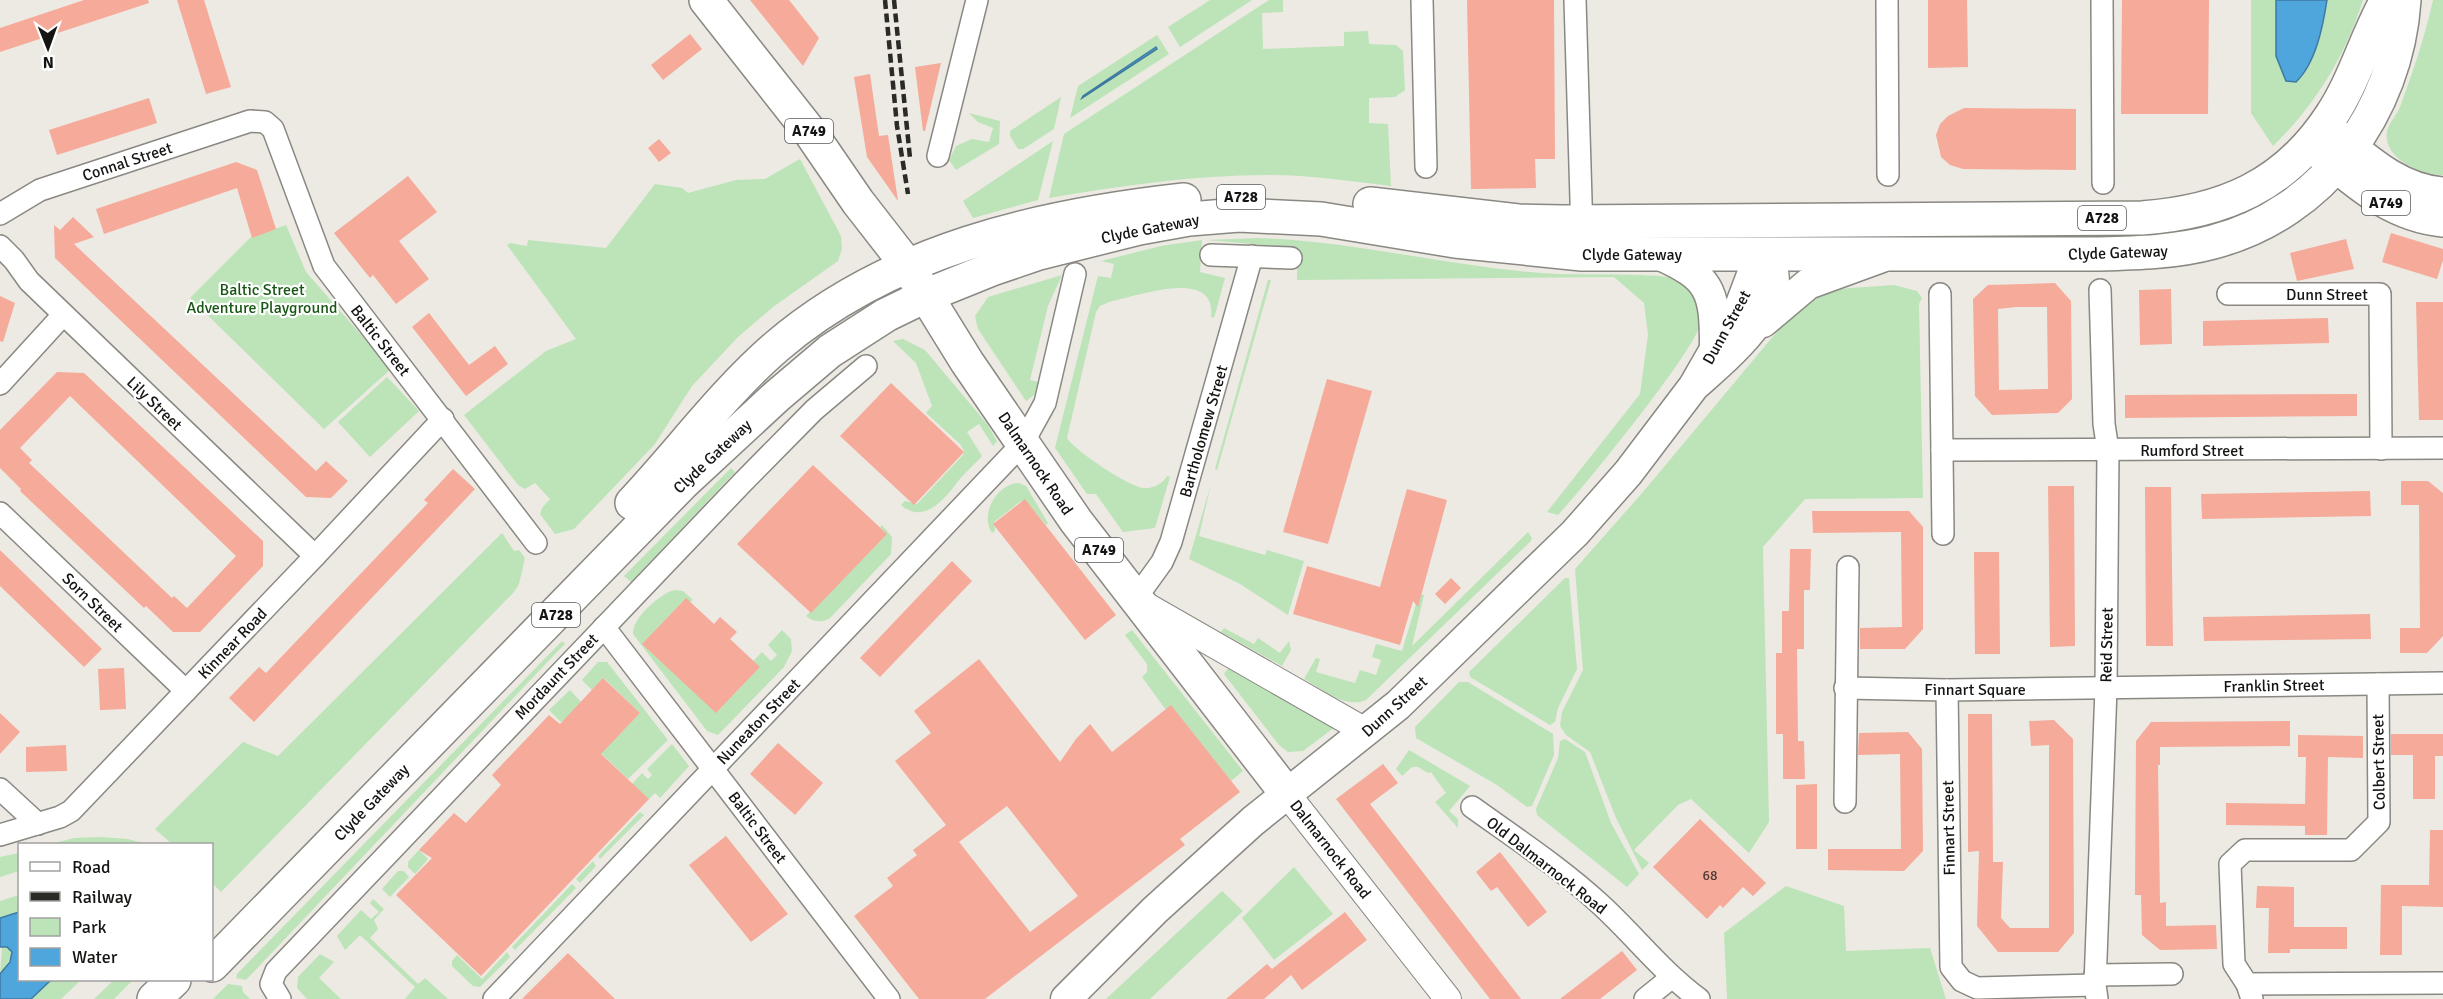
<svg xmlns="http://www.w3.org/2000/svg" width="2443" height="999" viewBox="0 0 2443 999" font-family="Signika,sans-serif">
<rect width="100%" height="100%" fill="#eceae3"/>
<!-- green -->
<g fill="#bce4b8">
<polygon points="1210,0 1252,0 1180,47 1168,27"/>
<path d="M1269,0H1283V12L1262,13L1263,49L1344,46V32L1368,31L1369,44L1396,45L1403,51L1405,90L1395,97L1369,98V123L1388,124L1391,186C1350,181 1309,175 1268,175C1193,175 1121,186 1049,198L1064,134Z"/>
<path d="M2251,0H2363C2344,58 2316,104 2273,146L2251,113Z"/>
<path d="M2433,0H2443V175C2422,175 2382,159 2387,131C2389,123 2397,115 2400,107C2413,72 2425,36 2433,0Z"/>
<polygon points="1157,35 1169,54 1070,118 1078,86"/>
<polygon points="1061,97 1054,129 1023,149 1018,149 1010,136 1010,131"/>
<polygon points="969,113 1000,121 999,144 956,170 949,160 956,146 972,139 989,142 993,128 978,122"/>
<polygon points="1053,141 1038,200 973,218 963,201"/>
<polygon points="800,159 841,236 842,249 838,261 773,307 738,337 692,386 655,444 574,529 555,534 540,514 542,508 550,499 535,483 525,489 518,485 464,415 546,351 576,339 507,245 510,243 527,246 528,240 606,248 655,184 682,188 688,193 736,180 765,179"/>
<polygon points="286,225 306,272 391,369 324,429 190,298 250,238"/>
<path d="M1258,238C1359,241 1457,269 1559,274C1578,275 1666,273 1676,279C1692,288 1698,302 1701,320C1704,340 1587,483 1567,505L1558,515L1547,512L1640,394L1648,335L1644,303L1614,277L1297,280V248L1207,240Z"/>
<path d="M1202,240L1200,272L1225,278L1214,318L1211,317C1217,266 1135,297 1109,302L1100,306L1096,312L1067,438C1075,451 1128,486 1143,488C1152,489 1163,484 1167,476L1170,477L1155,528L1123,532L1096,494H1087L1055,448L1098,276L1111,278L1114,264L1101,261L1161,246Z"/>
<polygon points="1062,275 1048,306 1030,380 1038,382 1034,395 1026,401 978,329 975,316 988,297"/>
<polygon points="1268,280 1271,280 1217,470 1215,469"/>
<polygon points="1894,285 1917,291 1922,298 1919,304 1923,498 1805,499 1763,547 1769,822 1749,853 1691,799 1678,805 1634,850 1649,863 1642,870 1616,818 1590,752 1566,735 1560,726 1562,712 1583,670 1575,569 1643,492 1790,316 1816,296 1837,289"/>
<path d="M903,339L925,350L987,424L997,441L993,446L979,424L967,432L982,456C974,465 963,474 956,484C943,501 923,524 901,505L905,501L917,504L963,455L964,451L960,444L926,413L932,406L916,363L893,341Z"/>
<polygon points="387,377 419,411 370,457 338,422"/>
<polygon points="731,468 735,472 631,582 624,576"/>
<path d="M1019,483L1026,486L1048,523L1046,525L1028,503L1021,501L994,522L995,531L992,533C979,514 998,483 1019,483Z"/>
<polygon points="1211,484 1199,536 1265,555 1267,550 1304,561 1288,615 1240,584 1189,559"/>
<path d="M882,525L892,537L891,554L830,618C822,623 813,622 806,616L884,537L885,532L880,527Z"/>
<path d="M1528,532L1532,538L1530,542L1366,700C1344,709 1322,689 1304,679L1316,658L1320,659L1316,672L1355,683L1360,670L1376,675L1381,660L1372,657L1376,644L1402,651L1419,594L1424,595L1412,646Z"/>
<polygon points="502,533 514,551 519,550 525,558 519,584 514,592 221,892 212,883 212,844 172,844 155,829 243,742 278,756"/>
<polygon points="1565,578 1569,578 1577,669 1558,708 1555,722 1550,725 1470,677 1469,672"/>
<path d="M674,590L683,591L693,600L690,602L683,601L645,641L720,709L757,670L758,666L753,661L762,652L771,661L777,655L768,645L782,630L791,639L792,651L784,667L718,735L707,731L633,634C632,618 660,594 674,590Z"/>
<polygon points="1224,628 1254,644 1258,638 1280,653 1289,641 1291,650 1282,666 1221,632"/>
<polygon points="1132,630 1243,771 1231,781 1174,709 1166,710 1142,677 1147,672 1147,664 1125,635"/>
<polygon points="562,641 565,644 556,653 246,980 236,978 237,974"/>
<polygon points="598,662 607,662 668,740 628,779 565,719 561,722 549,710 570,690 581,702 574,710 610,744 640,713 604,678 592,690 582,680"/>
<polygon points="1229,667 1335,727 1303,751 1288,752 1279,745 1224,674"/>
<polygon points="1459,682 1468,682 1553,734 1554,755 1532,806 1527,807 1497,785 1416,738 1415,727"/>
<polygon points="1565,739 1585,752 1611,823 1639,874 1627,887 1537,815 1536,809 1558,758 1560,741"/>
<polygon points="672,744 689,766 660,798 655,793 649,799 632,784 642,773 648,779 652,775 647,769"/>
<polygon points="1409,750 1470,786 1449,811 1458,819 1458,828 1435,802 1446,793 1431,772 1428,773 1418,767 1412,767 1402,776 1396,769"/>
<polygon points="640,812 644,815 600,859 598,856"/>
<polygon points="101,837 128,839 147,844 51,844 74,838"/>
<polygon points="419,850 428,859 415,874 408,867 408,862"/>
<polygon points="19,853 19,871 0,877 0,857"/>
<polygon points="593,861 596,866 580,883 576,879"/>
<polygon points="1294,867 1333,914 1274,960 1242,918"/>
<polygon points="398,871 404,871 409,877 390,897 382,889"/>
<polygon points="572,884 576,888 515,950 512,947"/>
<polygon points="1786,886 1844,906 1846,951 1930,948 1946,999 1727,999 1724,933"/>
<polygon points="1222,891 1243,911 1150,999 1106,999"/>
<polygon points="19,895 19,912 0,918 0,901"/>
<polygon points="373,899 384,909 374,920 378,929 370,938 418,984 425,978 448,999 405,999 415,987 360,935 345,950 337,936 361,910 371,919 379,912 370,903"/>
<polygon points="2,946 10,949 12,957 0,974"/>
<polygon points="507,952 510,957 480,987 473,986 452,966 452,961 457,955 482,979"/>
<polygon points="320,954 334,962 319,978 341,999 307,999 297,988 298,977"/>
<polygon points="51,980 81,980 61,999 31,999"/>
<polygon points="114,980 133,980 114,999 94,999"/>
<polygon points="228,984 242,986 243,992 250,999 213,999"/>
</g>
<!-- water -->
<g fill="#4fa6dd" stroke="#3e7aa0" stroke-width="1.5">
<path d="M2327,0C2323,26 2316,63 2296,82L2286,81L2276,56V0Z"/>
<polygon points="1156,47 1157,49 1082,98 1083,96"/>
<polygon points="19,912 20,980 51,980 31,999 0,999 0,974 10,962 12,952 7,947 0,947 0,918"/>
</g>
<!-- building -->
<g fill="#f6aa9a" fill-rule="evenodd">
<polygon points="84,0 148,0 149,3 0,52 0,28"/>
<polygon points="177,0 204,0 231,87 206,94"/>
<polygon points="750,0 789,0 797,10 819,38 803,66"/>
<polygon points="1467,0 1554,0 1555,159 1535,159 1536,188 1471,189"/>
<polygon points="1928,0 1967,0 1968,67 1928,68"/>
<polygon points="2122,0 2209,0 2208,114 2121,114"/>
<polygon points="690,34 702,49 663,80 651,65"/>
<polygon points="941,63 925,131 923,131 915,67"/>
<polygon points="870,74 879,136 888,135 898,201 867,157 854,77"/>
<polygon points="149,98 157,123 57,155 49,130"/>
<polygon points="1964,108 2076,109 2076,170 1963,169 1950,165 1941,157 1936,135 1940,124 1948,116"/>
<polygon points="659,139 671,153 659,162 648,148"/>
<polygon points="236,162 257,170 276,229 252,238 237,188 104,234 96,209"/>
<polygon points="408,176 437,212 399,241 429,279 396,304 373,275 370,278 334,233"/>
<polygon points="73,217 94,237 74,244 316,471 326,461 348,481 331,498 306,497 55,258 54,225 60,230"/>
<polygon points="2391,233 2443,249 2443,260 2437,279 2382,262"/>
<polygon points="2346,239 2354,269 2297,281 2290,253"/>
<path d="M2055,283L2071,301L2072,399L2058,413L1992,415L1975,396L1973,299L1988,285ZM2016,307H2047L2048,389L1999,390L1998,309Z"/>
<polygon points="2171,289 2172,344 2140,345 2139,290"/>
<polygon points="0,296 15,303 3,342 0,341"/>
<polygon points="2416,302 2443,302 2443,420 2419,420"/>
<polygon points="429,313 469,365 495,346 508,364 466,396 412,327"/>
<polygon points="2328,318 2329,343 2203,346 2203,321"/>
<path d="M57,372L84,373L263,541V566L200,632H173L146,606L144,608L20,491L21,489L0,468V430ZM70,396L236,556L187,608L174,596L172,598L29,463L32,460L20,448Z"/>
<polygon points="1327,379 1372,391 1328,544 1283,532"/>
<polygon points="891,383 964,452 914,505 840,436"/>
<polygon points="2357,394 2357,416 2125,418 2125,395"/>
<polygon points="813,465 887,534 811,613 737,544"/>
<polygon points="453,469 475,489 254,722 229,698 259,667 266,673 428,503 424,500"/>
<polygon points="2401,481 2428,481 2443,493 2443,636 2427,653 2400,653 2400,628 2420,628 2419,505 2401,505"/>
<polygon points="2048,486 2074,486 2075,646 2050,647"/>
<polygon points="2145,487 2171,487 2173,646 2146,646"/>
<polygon points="1407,489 1447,500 1418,607 1413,601 1400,645 1293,614 1307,566 1380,587"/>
<polygon points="2370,491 2371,516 2202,519 2201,494"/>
<polygon points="1025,499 1116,615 1085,640 993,524"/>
<polygon points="1812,511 1909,511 1923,527 1923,629 1905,649 1860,649 1860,628 1902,627 1901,532 1813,533"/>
<polygon points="1790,549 1811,549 1810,590 1804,590 1804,649 1797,649 1798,741 1804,741 1805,779 1783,779 1783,734 1776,734 1776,653 1782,653 1782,611 1789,611"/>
<polygon points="0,550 102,649 84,667 0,586"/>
<polygon points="1974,552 1999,552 2000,654 1975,654"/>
<polygon points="952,561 972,581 880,677 860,658"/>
<polygon points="1451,578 1461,588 1445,604 1435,594"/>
<polygon points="686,598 714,624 720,617 737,632 730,639 760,667 716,713 642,644"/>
<polygon points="2370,614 2371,639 2204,641 2203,617"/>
<path d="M979,659L1060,762L1076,739L1090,724L1112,752L1171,705L1240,792L1180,839L1185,845L985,999H919L854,916L893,886L887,878L917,855L913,850L946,825L895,761L931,733L914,711ZM1007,806L1078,896L1030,932L959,842Z"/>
<polygon points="124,668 126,709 100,710 98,669"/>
<polygon points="603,678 640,713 601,754 649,799 481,976 396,895 432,858 419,850 454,813 466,823 501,785 492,775 549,715 560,724"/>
<polygon points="0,713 20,732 0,754"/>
<polygon points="1968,714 1992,714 1993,862 2003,862 2001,918 2010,928 2049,928 2049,745 2031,746 2029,721 2054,720 2073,739 2074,933 2058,952 1998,952 1977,926 1979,851 1968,852"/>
<polygon points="2290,721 2290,746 2160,747 2160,765 2158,765 2160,903 2166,902 2166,926 2216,925 2217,949 2160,950 2142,935 2141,895 2135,895 2136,741 2151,722"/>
<polygon points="1908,732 1922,749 1923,851 1904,871 1828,870 1828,849 1901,849 1900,754 1858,755 1859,733"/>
<polygon points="2391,734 2443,734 2443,756 2435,756 2435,799 2413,799 2413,755 2391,755"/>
<polygon points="2298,735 2363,736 2363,758 2328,757 2327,835 2305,835 2305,826 2226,825 2226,803 2305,804 2306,757 2298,757"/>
<polygon points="778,743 823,783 795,815 750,774"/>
<polygon points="66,745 67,771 26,772 26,747"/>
<polygon points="1383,764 1398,783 1370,804 1521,999 1490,999 1336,799"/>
<polygon points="1817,784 1817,849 1796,849 1796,785"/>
<polygon points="1700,819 1766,883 1753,896 1743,887 1723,908 1720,905 1707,919 1653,867"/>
<polygon points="2430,830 2443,830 2443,907 2402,906 2402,955 2380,955 2381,885 2429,885"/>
<polygon points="726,836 788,914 751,942 689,865"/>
<polygon points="1500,852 1547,912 1528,927 1497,887 1491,891 1476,872"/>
<polygon points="2257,886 2294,887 2294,927 2347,927 2347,949 2290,949 2290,953 2268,953 2269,908 2256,908"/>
<polygon points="1345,912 1367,940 1302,990 1291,975 1264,999 1226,999 1267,964 1272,969"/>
<polygon points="1622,951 1637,970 1600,999 1560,999"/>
<polygon points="568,953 615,999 522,999"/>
</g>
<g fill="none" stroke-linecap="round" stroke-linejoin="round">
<defs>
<g id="minor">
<polyline points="1422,0 1426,167"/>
<polyline points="1575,0 1582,233"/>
<polyline points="1887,0 1888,175"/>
<polyline points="2102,0 2103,183"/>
<polyline points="938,156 977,0"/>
<polyline points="0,214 40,190 250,121 265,122 273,129 324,266 536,543"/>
<polyline points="0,246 14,260 29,281 315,556"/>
<polyline points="1211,255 1291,258"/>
<polyline points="1940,294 1943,534"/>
<polyline points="2228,294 2380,294 2381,449"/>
<polyline points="0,384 63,315"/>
<polyline points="1942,450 2443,448"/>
<polyline points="0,513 186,691"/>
<polyline points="1136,598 1162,562 1171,542 1252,256"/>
<polyline points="604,627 889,999"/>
<polyline points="1845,688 1947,690 2443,683"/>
<polyline points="1947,690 1951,967 1962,981 1977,988 2095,985"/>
<polyline points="0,789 38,824"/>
<polyline points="1845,802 1848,567"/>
<path d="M1472,807C1515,838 1561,868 1600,904C1634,935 1661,971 1699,999"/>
<polyline points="0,835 60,817 71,811 315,556 443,419"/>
<polyline points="2095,975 2172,974"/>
<polyline points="2247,984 2443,983"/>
<polyline points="280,999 271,984 276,971 742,483 814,410 866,366"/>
<polyline points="494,999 1023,443 1045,403 1075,274"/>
<polyline points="1645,999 1671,978"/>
<polyline points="2097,999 2095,985 2106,688 2108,450 2104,424 2100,290"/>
<polyline points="2252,999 2247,984 2234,964 2230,864 2245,850 2351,850 2379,822 2378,684"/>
</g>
<g id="tertiary">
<polyline points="1145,605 1367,732"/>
<polyline points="1287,794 1448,999"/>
</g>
<g id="secondary">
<path d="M1658,254C1710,277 1715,290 1715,345"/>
<polyline points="1763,322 1808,284 1882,257"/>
<path d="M1066,999L1155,910L1253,821L1398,705L1575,533L1628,473L1694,386L1741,304L1755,267L1765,255C1799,300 1724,359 1694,386"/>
</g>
<g id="primary">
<polyline points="706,0 810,132 858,202 907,265 967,362 1076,521 1287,794"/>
<path d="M2334,134C2367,161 2399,191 2443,194"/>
<path d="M2321,153C2359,184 2392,215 2443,220"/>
<path d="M1370,204L1518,221L1563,222L2142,218C2223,212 2285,186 2331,116C2355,80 2366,37 2387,0"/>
<path d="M632,503C680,452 723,393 776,347C889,250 1039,216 1184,200"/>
<path d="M212,965L683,483L777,396L830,351L886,315L925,296L992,269L1039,253L1139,228L1189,219L1239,215L1321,219L1455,241L1582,254H2099C2138,253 2176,252 2213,242C2323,214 2397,111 2404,0"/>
<polyline points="154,999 174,980"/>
</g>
</defs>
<!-- minor casing -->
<use href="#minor" stroke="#8a8882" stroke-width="24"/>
<!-- tertiary casing -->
<use href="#tertiary" stroke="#8a8882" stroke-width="28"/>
<!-- secondary casing -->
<use href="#secondary" stroke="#8a8882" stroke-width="33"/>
<!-- primary casing -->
<use href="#primary" stroke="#8a8882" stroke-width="36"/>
<!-- minor -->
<use href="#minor" stroke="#fff" stroke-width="21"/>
<!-- tertiary -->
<use href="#tertiary" stroke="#fff" stroke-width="26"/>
<!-- secondary -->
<use href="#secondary" stroke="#fff" stroke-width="30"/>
<!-- primary -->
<use href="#primary" stroke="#fff" stroke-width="33"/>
<!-- rail -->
<g stroke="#2b2a27" stroke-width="4.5" stroke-dasharray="9 4.5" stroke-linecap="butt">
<polyline points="885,0 897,126 908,194"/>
<polyline points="894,0 910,158"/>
</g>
</g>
<g text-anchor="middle" stroke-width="4.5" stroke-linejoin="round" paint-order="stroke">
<!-- number labels -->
<g font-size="14" fill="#4d3a34">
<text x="1710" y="880">68</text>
</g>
<!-- shield labels -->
<g fill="#fff" stroke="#5b5a59" stroke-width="1.5">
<rect x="785" y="119" width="48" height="24" rx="4.5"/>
<rect x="1217" y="185" width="48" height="24" rx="4.5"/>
<rect x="2362" y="191" width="48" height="24" rx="4.5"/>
<rect x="2078" y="206" width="48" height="24" rx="4.5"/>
<rect x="1075" y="538" width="48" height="24" rx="4.5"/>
<rect x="532" y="603" width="48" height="24" rx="4.5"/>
</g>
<g font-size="15" font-weight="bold" fill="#151412">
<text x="809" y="136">A749</text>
<text x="1241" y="202">A728</text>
<text x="2386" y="208">A749</text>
<text x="2102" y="223">A728</text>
<text x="1099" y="555">A749</text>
<text x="556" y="620">A728</text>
</g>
<!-- street labels -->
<g font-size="16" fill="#151412" stroke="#fff">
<text transform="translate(127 161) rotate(-18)" y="6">Connal Street</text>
<text transform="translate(1150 228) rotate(-11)" y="6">Clyde Gateway</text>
<text transform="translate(2118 252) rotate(-2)" y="6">Clyde Gateway</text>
<text x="1632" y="260">Clyde Gateway</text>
<text x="2327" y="300">Dunn Street</text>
<text transform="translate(1726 327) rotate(-61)" y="6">Dunn Street</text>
<text transform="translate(381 340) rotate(52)" y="6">Baltic Street</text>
<text transform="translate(155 403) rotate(44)" y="6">Lily Street</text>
<text transform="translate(1203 431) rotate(-74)" y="6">Bartholomew Street</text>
<text x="2192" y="456">Rumford Street</text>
<text transform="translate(712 456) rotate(-43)" y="6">Clyde Gateway</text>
<text transform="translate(1036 463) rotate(56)" y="6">Dalmarnock Road</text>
<text transform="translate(93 602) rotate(44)" y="6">Sorn Street</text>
<text transform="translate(232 643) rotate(-46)" y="6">Kinnear Road</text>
<text transform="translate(2106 645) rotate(-89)" y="6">Reid Street</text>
<text transform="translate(556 676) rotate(-46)" y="6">Mordaunt Street</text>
<text transform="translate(2274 685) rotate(-1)" y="6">Franklin Street</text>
<text x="1975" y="695">Finnart Square</text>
<text transform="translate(1394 706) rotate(-42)" y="6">Dunn Street</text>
<text transform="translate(758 721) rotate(-46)" y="6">Nuneaton Street</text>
<text transform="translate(2378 762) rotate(-91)" y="6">Colbert Street</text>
<text transform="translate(371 802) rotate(-46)" y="6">Clyde Gateway</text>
<text transform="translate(758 827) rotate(53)" y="6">Baltic Street</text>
<text transform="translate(1948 828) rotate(-91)" y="6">Finnart Street</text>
<text transform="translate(1331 849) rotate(52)" y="6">Dalmarnock Road</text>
<text transform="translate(1547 865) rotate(38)" y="6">Old Dalmarnock Road</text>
</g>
<!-- park labels -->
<g font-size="16" fill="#175613" stroke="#fff">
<text x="262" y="295">Baltic Street<tspan x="262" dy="18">Adventure Playground</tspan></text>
</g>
</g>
<!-- legend -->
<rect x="18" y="843" width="195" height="138" fill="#ffffff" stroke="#a1a1a0" stroke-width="1.5"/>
<rect x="30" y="862" width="30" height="9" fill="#ffffff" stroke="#a1a1a0" stroke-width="1.5"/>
<text x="72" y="873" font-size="18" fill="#151412">Road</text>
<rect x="30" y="892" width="30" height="9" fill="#2b2a27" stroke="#a1a1a0" stroke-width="1.5"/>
<text x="72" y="903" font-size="18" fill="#151412">Railway</text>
<rect x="30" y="918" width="30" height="18" fill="#bce4b8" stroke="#a1a1a0" stroke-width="1.5"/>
<text x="72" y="933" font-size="18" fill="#151412">Park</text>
<rect x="30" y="948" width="30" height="18" fill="#4fa6dd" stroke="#a1a1a0" stroke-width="1.5"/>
<text x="72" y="963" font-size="18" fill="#151412">Water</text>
<!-- north arrow -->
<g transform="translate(48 48) rotate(179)" stroke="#ffffff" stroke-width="4.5" paint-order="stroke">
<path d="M0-4.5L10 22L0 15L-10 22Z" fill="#151412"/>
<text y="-9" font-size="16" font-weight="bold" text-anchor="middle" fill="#151412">N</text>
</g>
</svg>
